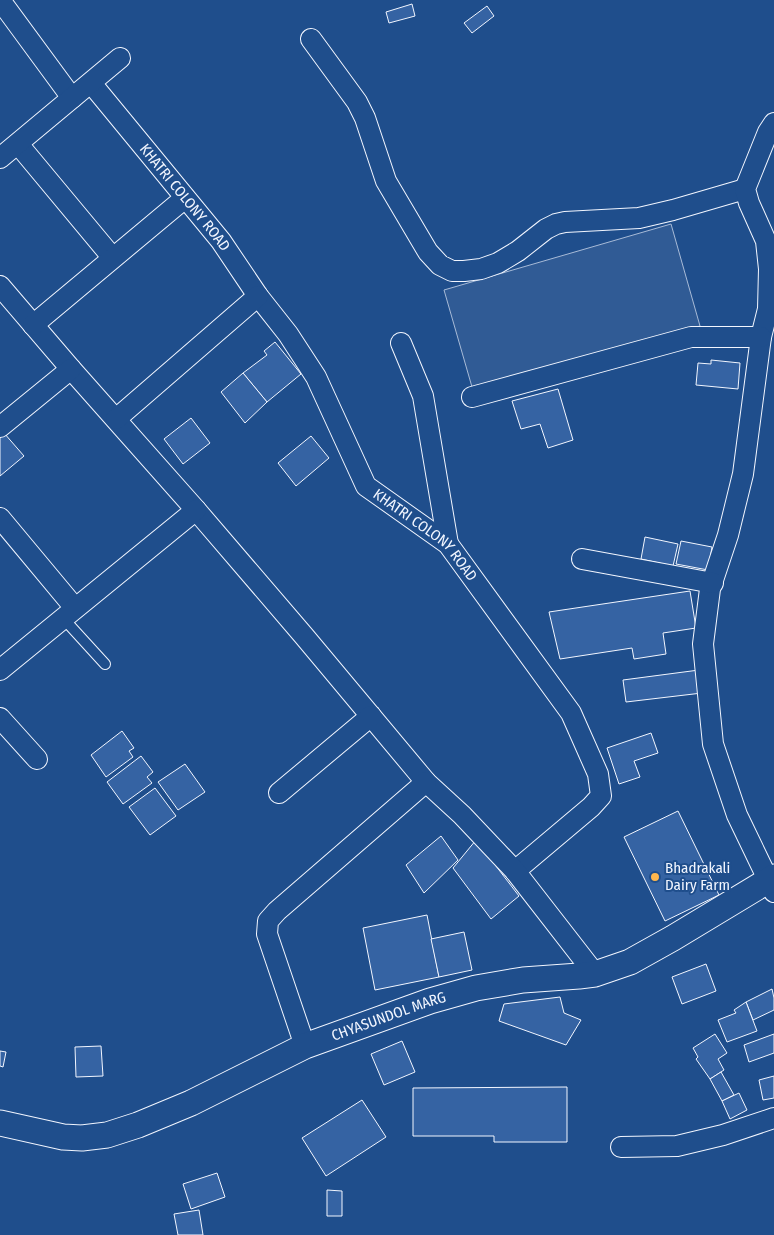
<svg xmlns="http://www.w3.org/2000/svg" width="774" height="1235" viewBox="0 0 774 1235" font-family="'Fira Sans Condensed',sans-serif">
<rect width="100%" height="100%" fill="#1f4e8c"/>
<!-- built -->
<polygon fill="#305b95" stroke="#a8bbd7" points="671,224 700,326 472,387 444,290"/>
<!-- building -->
<g fill="#3563a3" stroke="#f2f6ff">
<polygon points="412,4 415,16 389,23 386,12"/>
<polygon points="487,6 494,16 472,33 464,23"/>
<polygon points="275,342 301,374 267,402 243,373 267,355 264,351"/>
<polygon points="711,360 740,363 738,389 696,385 698,363 711,364"/>
<polygon points="243,373 267,402 245,423 221,392"/>
<polygon points="558,389 573,440 548,448 540,424 521,429 512,401"/>
<polygon points="191,418 210,443 183,464 164,439"/>
<polygon points="4,433 24,456 0,476 0,437"/>
<polygon points="311,436 329,458 296,486 278,463"/>
<polygon points="645,537 678,544 673,566 641,559"/>
<polygon points="681,541 712,547 708,570 676,564"/>
<polygon points="690,591 696,628 663,633 666,654 634,659 632,648 560,659 549,612"/>
<polygon points="699,670 702,693 626,702 623,680"/>
<polygon points="122,731 134,748 129,751 133,757 106,777 91,755"/>
<polygon points="651,733 658,753 634,761 640,777 619,784 607,748"/>
<polygon points="141,756 153,772 147,777 152,783 123,804 107,782"/>
<polygon points="185,764 205,792 178,810 158,782"/>
<polygon points="155,788 176,816 150,835 129,807"/>
<polygon points="678,811 719,895 665,921 624,837"/>
<polygon points="441,836 458,860 424,893 406,865"/>
<polygon points="476,840 519,896 491,919 453,868"/>
<polygon points="427,915 439,977 375,990 363,928"/>
<polygon points="464,932 472,970 439,977 431,939"/>
<polygon points="706,964 716,991 682,1004 672,977"/>
<polygon points="772,989 774,998 774,1010 753,1020 746,1002"/>
<polygon points="560,997 564,1013 581,1020 566,1045 499,1021 504,1004"/>
<polygon points="746,1002 757,1031 727,1042 718,1020 736,1013 734,1010"/>
<polygon points="715,1034 727,1053 718,1059 724,1070 710,1079 696,1059 698,1057 693,1048"/>
<polygon points="774,1034 774,1053 749,1062 744,1045"/>
<polygon points="402,1041 415,1072 384,1085 371,1054"/>
<polygon points="101,1046 103,1076 76,1077 75,1047"/>
<polygon points="0,1051 6,1052 3,1067 0,1066"/>
<polygon points="721,1072 734,1095 722,1101 710,1079"/>
<polygon points="774,1076 774,1098 763,1100 759,1080"/>
<polygon points="567,1087 567,1142 494,1142 494,1136 413,1136 413,1088"/>
<polygon points="739,1093 747,1110 730,1119 722,1101"/>
<polygon points="362,1100 386,1137 326,1176 302,1138"/>
<polygon points="217,1173 225,1197 191,1209 183,1184"/>
<polygon points="327,1190 342,1191 342,1216 327,1216"/>
<polygon points="199,1210 203,1235 178,1235 174,1214"/>
</g>
<g fill="none" stroke-linecap="round" stroke-linejoin="round">
<defs>
<polyline id="service" points="63,618 105,664"/>
<g id="minor">
<polyline points="0,0 72,98"/>
<polyline points="311,39 357,102 365,118 386,181 428,252 440,265 452,271 464,271 481,269 498,263 518,251 546,229 556,224 565,222 639,218 673,210 745,189"/>
<path id="s1" d="M91,83L221,241L258,296L288,334L316,377L366,486L448,544L571,713L598,774L601,796L591,807L515,871"/>
<polyline points="774,123 768,132 745,189 749,203 766,241 769,269 768,309 761,337 743,474 728,535 710,589 703,644 713,744 737,815 774,892"/>
<polyline points="18,144 112,257"/>
<polyline points="0,158 120,58"/>
<polyline points="0,286 71,369 196,510 304,636 426,782 462,815 515,871 595,974"/>
<polyline points="33,325 185,198"/>
<polyline points="401,343 423,396 448,544"/>
<polyline points="472,397 691,337 761,337"/>
<polyline points="116,419 258,296"/>
<polyline points="0,427 71,369"/>
<polyline points="0,518 75,608"/>
<polyline points="582,559 713,583"/>
<polyline points="0,670 196,510"/>
<polyline points="0,718 37,759"/>
<polyline points="279,793 371,716"/>
<polyline points="305,1046 267,934 268,921 277,911 426,782"/>
<polyline points="621,1147 677,1146 723,1135 774,1118"/>
</g>
<g id="tertiary">
<path id="s2" d="M0,1123L63,1137L82,1138L107,1135L138,1125L191,1103L305,1046L430,1001L476,988L523,980L579,976L595,974L630,962L673,938L774,877"/>
</g>
</defs>
<!-- service casing -->
<use href="#service" stroke="#f2f6ff" stroke-width="12"/>
<!-- minor casing -->
<use href="#minor" stroke="#f2f6ff" stroke-width="22"/>
<!-- tertiary casing -->
<use href="#tertiary" stroke="#f2f6ff" stroke-width="27"/>
<!-- service -->
<use href="#service" stroke="#1f4e8c" stroke-width="10"/>
<!-- minor -->
<use href="#minor" stroke="#1f4e8c" stroke-width="20"/>
<!-- tertiary -->
<use href="#tertiary" stroke="#1f4e8c" stroke-width="25"/>
</g>
<!-- markers -->
<circle fill="#ffb74d" stroke="#1f4e8c" stroke-width="2" cx="655" cy="877" r="5"/>
<g text-anchor="middle" stroke-width="4" stroke-linejoin="round" paint-order="stroke">
<!-- street labels -->
<g font-size="15" fill="#f2f6ff" stroke="#1f4e8c">
<text dy="5" stroke="none"><textPath href="#s1" startOffset="148">KHATRI COLONY ROAD</textPath></text>
<text dy="5" stroke="none"><textPath href="#s1" startOffset="568">KHATRI COLONY ROAD</textPath></text>
<text dy="5" stroke="none"><textPath href="#s2" startOffset="415">CHYASUNDOL MARG</textPath></text>
</g>
<!-- poi labels -->
<g font-size="15" fill="#f2f6ff" stroke="#1f4e8c" text-anchor="start">
<text x="665" y="873">Bhadrakali<tspan x="665" dy="17">Dairy Farm</tspan></text>
</g>
</g>
</svg>
